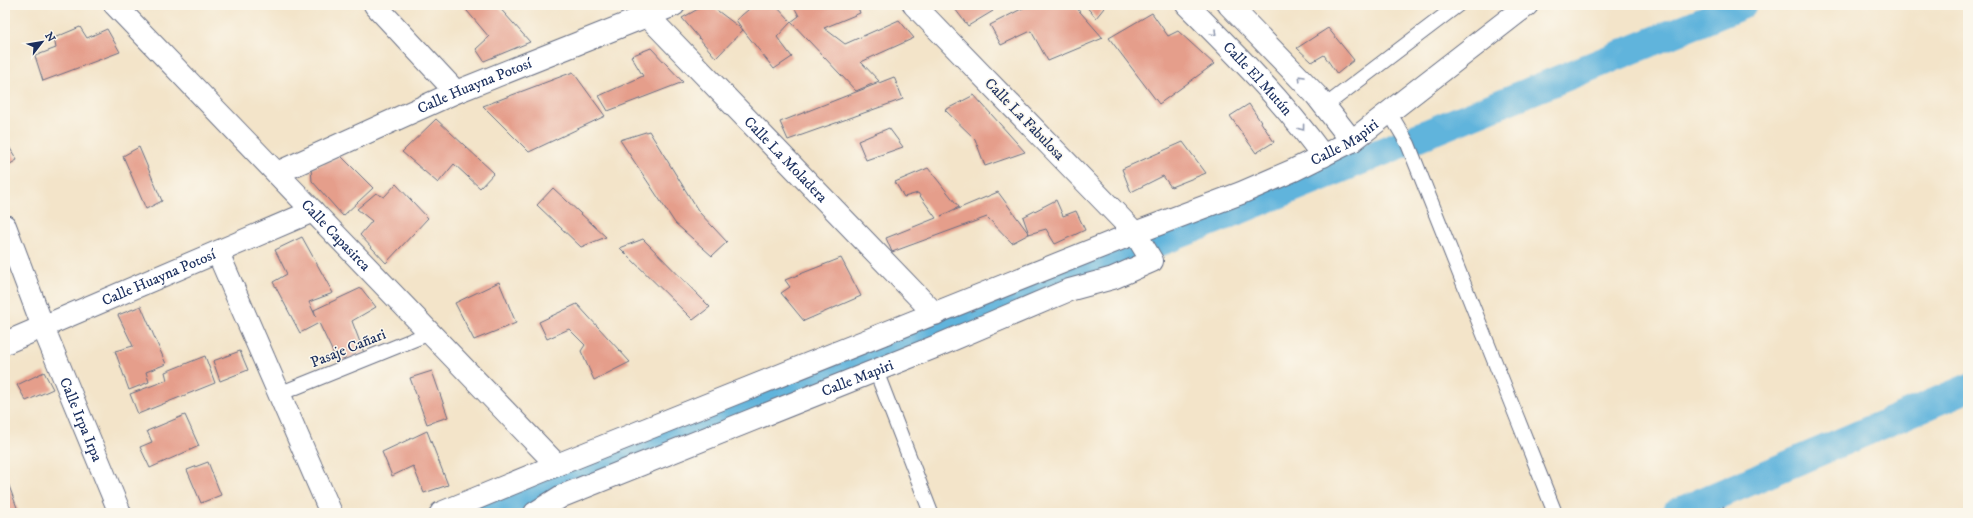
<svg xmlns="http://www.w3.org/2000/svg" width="1973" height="518" viewBox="0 0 1973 518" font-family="'IM FELL DW Pica',serif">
<rect width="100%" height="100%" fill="#fbf7ec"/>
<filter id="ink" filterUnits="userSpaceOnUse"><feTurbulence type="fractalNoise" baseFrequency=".025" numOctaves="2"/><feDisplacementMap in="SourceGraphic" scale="8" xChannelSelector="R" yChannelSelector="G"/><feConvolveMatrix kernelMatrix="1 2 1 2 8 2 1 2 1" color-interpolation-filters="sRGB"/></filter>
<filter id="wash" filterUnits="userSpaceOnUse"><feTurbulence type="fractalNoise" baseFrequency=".012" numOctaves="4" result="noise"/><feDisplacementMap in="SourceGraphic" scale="16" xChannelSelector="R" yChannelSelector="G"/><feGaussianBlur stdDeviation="0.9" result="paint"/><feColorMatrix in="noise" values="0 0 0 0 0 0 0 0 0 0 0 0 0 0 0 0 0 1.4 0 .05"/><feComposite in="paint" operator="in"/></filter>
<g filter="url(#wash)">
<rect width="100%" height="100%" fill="#f3e4c9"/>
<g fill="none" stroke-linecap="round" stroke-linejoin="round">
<!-- canal -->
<g stroke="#60b4dc" stroke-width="29">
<polyline points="476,513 1205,224 1742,5"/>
<polyline points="1676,513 1968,388"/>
</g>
</g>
<g id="blocks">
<!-- building -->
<g fill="#e59e8b">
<polygon points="462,5 497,5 530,42 484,61 476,49 489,37"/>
<polygon points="705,5 710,5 743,30 736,20 754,5 775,5 791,22 777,37 792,57 774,69 743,30 716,58 682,18"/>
<polygon points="793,5 857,5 860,13 824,28 845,44 899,20 914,38 861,62 879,81 856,91 791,22 799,16"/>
<polygon points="952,5 989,5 993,11 968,26"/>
<polygon points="1029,5 1074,5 1103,38 1048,61 1031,31 1001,45 990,25"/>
<polygon points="1085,5 1102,5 1104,8 1096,18"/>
<polygon points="1152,13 1168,36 1178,31 1214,64 1159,104 1109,38"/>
<polygon points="80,27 87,38 107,29 120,52 43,81 35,56 56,48 54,38"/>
<polygon points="1328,28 1354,60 1337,74 1324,55 1312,62 1297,48"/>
<polygon points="651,48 683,82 608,111 599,96 643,76 631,56"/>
<polygon points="573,72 605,116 529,152 483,106"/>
<polygon points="894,77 903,99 788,140 780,122"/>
<polygon points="974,95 1025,152 985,166 975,139 945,110"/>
<polygon points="1249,104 1274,142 1256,153 1230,116"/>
<polygon points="436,119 494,173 480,188 454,164 438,183 402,152"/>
<polygon points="889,128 903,147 866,160 858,141"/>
<polygon points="649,131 699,212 727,242 712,256 675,223 620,140"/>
<polygon points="5,140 17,160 5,167"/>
<polygon points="1183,142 1206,173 1171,187 1163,176 1131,192 1122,169"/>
<polygon points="139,147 162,201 146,209 123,156"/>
<polygon points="341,156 373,188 343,216 312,181 311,169"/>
<polygon points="928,168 959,207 941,216 998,192 1029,234 1012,243 987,217 892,252 886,238 936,218 918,193 904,197 895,182"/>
<polygon points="396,184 428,218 386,263 360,235 372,221 357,209 376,193 384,197"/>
<polygon points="553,188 606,237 581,247 537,205"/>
<polygon points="1056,200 1063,216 1076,211 1085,230 1055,244 1046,229 1029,234 1023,217"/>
<polygon points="302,237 333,293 309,302 316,317 314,310 361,288 376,307 352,321 364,353 338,363 319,323 300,333 273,282 287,274 275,250"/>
<polygon points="643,239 710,307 693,320 620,248"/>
<polygon points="841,258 861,296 804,321 781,293 790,287 785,280"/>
<polygon points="499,282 516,323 474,340 455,303"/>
<polygon points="577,304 630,362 594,380 581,351 585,345 569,329 547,339 539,322"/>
<polygon points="141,306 166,364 146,372 149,382 129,390 115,351 133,346 118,315"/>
<polygon points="240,351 248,370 220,381 213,361"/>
<polygon points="205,356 215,383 138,414 130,394 167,380 165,372"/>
<polygon points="432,371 448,417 427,424 410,378"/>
<polygon points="44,372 53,389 26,401 17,385"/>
<polygon points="185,415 199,446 150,468 140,447 152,442 147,431"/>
<polygon points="427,431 448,485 424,493 413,466 392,476 382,452"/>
<polygon points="208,462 221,495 201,503 187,470"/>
<polygon points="5,475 19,513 5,513"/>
</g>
</g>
</g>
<g filter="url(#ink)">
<use href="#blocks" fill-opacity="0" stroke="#676e83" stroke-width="1"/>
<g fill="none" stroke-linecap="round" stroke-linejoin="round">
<defs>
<g id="lane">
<polyline points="1325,106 1458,5"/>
<polyline points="1389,112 1408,144 1555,513"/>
<polyline points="876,371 931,513"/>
<polyline points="279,394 430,333"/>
</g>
<g id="street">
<path id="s1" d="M115,5L557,465"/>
<polyline points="375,5 456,92"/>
<path id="s2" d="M1187,5C1235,53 1283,101 1323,156"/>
<polyline points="1229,5 1316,95 1352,141"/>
<path id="s3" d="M638,6L935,314"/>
<path id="s4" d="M277,173L456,92L674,5"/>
<path id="s5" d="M5,226L43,327L120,513"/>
<polyline points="218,253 331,513"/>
<path id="s6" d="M5,343L313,211"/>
<path id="s7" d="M441,513L557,465L1135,233L1241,193L1294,170L1352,141L1527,5"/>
<path id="s8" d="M535,513L562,496L937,346L1069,290L1113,278L1152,261L1135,233L914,5"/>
</g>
</defs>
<!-- lane casing -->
<use href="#lane" stroke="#676e83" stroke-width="16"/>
<!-- street casing -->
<use href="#street" stroke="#676e83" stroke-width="24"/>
<!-- path -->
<polyline stroke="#676e83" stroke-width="2.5" stroke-dasharray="1 3" stroke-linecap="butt" points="1708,513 1726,506"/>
<!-- lane -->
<use href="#lane" stroke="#fff" stroke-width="14"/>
<!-- street -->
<use href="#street" stroke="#fff" stroke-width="22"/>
</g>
<!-- one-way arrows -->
<defs><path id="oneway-chevron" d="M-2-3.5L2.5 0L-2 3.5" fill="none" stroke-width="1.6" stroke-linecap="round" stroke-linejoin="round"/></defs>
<g stroke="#8d97ae">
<use href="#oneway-chevron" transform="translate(1214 33) rotate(45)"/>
<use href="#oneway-chevron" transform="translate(1301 78) rotate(-133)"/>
<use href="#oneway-chevron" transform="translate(1302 128) rotate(53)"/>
</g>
</g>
<g text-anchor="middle" stroke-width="3" stroke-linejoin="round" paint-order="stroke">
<!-- street labels -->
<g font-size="15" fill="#1b2f5e" stroke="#fbf7ec">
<text dy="5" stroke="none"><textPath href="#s2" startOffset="102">Calle El Mutún</textPath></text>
<text dy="5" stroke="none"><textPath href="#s4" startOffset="216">Calle Huayna Potosí</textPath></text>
<text transform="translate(1025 119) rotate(46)" y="5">Calle La Fabulosa</text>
<text dy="5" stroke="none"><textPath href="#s7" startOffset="977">Calle Mapiri</textPath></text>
<text dy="5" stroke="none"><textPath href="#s3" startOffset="213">Calle La Moladera</textPath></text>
<text dy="5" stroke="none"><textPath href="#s1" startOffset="319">Calle Capasirca</textPath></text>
<text dy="5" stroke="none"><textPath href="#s6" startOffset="167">Calle Huayna Potosí</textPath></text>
<text transform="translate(348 348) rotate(-22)" y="5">Pasaje Cañari</text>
<text dy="5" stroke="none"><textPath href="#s8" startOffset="350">Calle Mapiri</textPath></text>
<text dy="5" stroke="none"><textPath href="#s5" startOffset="208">Calle Irpa Irpa</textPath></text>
</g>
</g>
<!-- margin -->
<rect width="1973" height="518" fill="none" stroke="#fbf7ec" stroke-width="20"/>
<!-- north arrow -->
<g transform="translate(42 42) rotate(59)" stroke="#fbf7ec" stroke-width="3" paint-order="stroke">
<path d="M0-3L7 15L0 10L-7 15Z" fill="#1b2f5e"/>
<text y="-6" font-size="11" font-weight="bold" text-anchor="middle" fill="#1b2f5e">N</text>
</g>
</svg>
